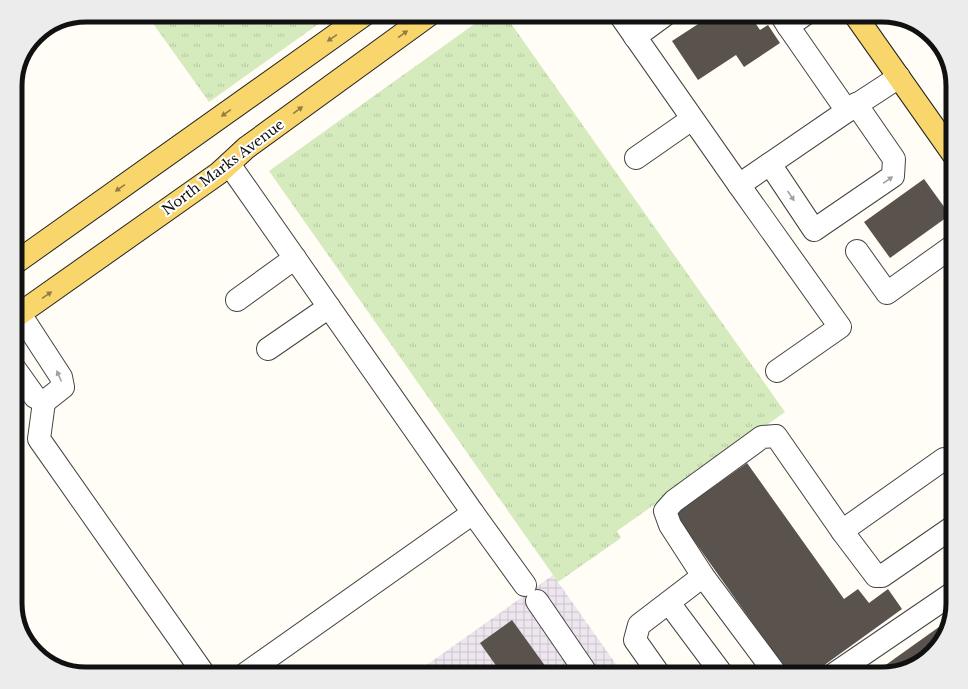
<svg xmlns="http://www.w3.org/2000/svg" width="968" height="689" viewBox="0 0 968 689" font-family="'Libre Baskerville',serif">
<defs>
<pattern id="industrial-grid" width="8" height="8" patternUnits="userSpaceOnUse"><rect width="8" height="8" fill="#eee6ef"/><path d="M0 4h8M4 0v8" fill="none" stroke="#cbc4cc"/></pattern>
<pattern id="grass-tufts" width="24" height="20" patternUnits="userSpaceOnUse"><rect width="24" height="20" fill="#d5ebbd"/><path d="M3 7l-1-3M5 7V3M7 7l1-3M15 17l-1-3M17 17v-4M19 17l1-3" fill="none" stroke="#b6c8a1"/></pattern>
</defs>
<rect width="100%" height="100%" fill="#fffdf5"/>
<!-- industrial -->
<polygon fill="url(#industrial-grid)" points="553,575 623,674 414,674"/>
<!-- grass -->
<g fill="url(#grass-tufts)">
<polygon points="147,15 331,15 209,102"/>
<polygon points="487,15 505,15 785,412 617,531 621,538 558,582 269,171"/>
</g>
<!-- building -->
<g fill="#5a524d">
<polygon points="712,15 750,15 760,30 768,25 780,43 744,67 736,55 698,80 672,41"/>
<polygon points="924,179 950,215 890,258 864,222"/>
<polygon points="747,463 844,599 858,589 869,603 888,589 902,609 812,674 789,674 675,514"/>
<polygon points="512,620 551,674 502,674 480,643"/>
<polygon points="946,622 938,646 913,667 882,674 873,674"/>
</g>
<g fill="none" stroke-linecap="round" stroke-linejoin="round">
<defs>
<g id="minor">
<polyline points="620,15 739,185 840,327 777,371"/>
<polyline points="781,15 788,26 804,15"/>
<polyline points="788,26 847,111 899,77"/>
<polyline points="635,37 665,15"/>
<polyline points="636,158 692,119"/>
<polyline points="229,164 473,513 245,674"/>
<polyline points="770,164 814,230 893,176 894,159 856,104"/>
<polyline points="739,185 847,111"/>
<polyline points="857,251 887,293 953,246"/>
<polyline points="237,300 295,258"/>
<polyline points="268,349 329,307"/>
<polyline points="15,369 35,397 44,402 63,387 61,377 20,314"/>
<polyline points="44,402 39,439 204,674"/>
<polyline points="473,513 525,585"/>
<polyline points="842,531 944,459 953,461"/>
<polyline points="537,601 587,674"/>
<polyline points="669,603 722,674"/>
<polyline points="659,674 635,640 639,625 703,576"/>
<polyline points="776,674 703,576 670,525 665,511 674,501 762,437 776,436 842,531 876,576 882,576 953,527"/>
<polyline points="834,674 953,593"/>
</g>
<g id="major">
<polyline points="855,15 953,154"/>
<polyline points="15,263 364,15"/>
<polyline points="15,317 219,173 246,148 429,15"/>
</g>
</defs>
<!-- minor casing -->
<use href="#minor" stroke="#444" stroke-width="24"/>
<!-- major casing -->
<use href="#major" stroke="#222" stroke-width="24"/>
<!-- minor -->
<use href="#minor" stroke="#fff" stroke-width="22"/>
<!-- major -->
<use href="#major" stroke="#f9d66b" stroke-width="22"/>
</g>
<!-- one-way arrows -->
<defs><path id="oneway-solid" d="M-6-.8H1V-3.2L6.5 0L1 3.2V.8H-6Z"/></defs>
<g fill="#917d42">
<use href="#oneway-solid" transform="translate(403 34) rotate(-36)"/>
<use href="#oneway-solid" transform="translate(332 38) rotate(145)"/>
<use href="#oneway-solid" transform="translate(298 110) rotate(-36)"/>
<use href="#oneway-solid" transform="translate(226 113) rotate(145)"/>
<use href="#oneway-solid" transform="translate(120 188) rotate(145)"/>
<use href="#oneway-solid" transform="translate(47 295) rotate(-35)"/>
</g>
<g fill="#a0a0a0">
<use href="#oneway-solid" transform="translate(888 180) rotate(-35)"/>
<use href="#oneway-solid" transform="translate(791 196) rotate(56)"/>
<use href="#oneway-solid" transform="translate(59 376) rotate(-114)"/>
</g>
<g text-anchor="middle" stroke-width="4" stroke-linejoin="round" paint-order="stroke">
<!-- street labels -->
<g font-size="14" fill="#111" stroke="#fff">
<text transform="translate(223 167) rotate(-37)" y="5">North Marks Avenue</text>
</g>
</g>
<!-- crop -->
<path d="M0 0H968V689H0ZM86 22H882A64 64 0 0 1 946 86V603A64 64 0 0 1 882 667H86A64 64 0 0 1 22 603V86A64 64 0 0 1 86 22Z" fill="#ececec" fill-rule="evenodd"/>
<path fill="none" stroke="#111" stroke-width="5" d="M86 22H882A64 64 0 0 1 946 86V603A64 64 0 0 1 882 667H86A64 64 0 0 1 22 603V86A64 64 0 0 1 86 22Z"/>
</svg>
